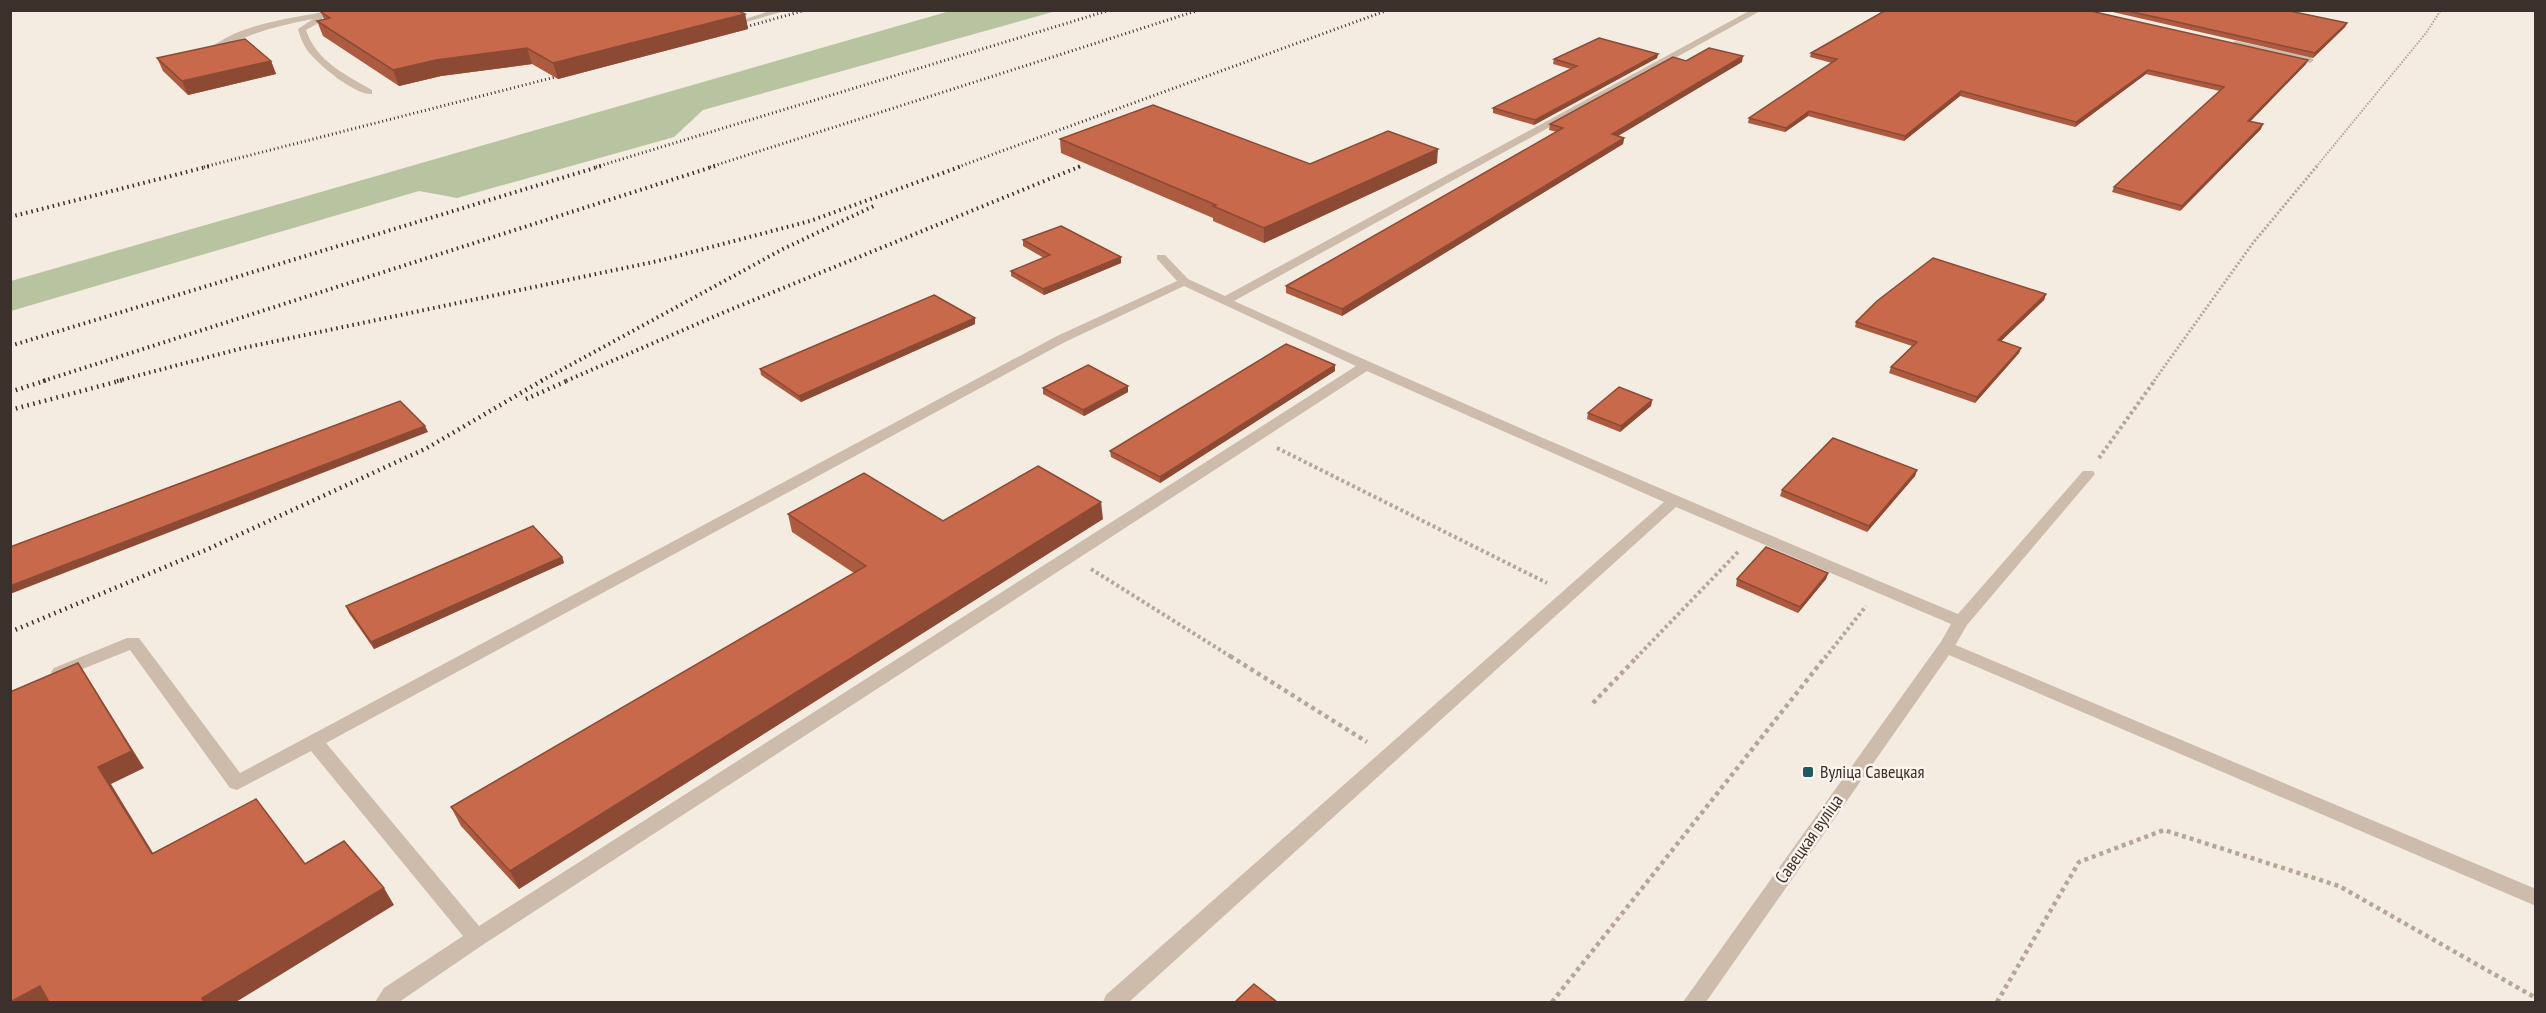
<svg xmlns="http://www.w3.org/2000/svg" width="2546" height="1013" viewBox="0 0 2546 1013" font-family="'PT Sans Narrow',sans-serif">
<rect width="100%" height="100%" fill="#f4ebe1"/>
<!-- green -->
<polygon fill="#b8c4a0" points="950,11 1056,11 703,110 674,137 457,198 419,191 11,311 11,281"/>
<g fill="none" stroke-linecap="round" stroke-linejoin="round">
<!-- path-far3 -->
<polyline stroke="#b9a596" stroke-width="2" stroke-dasharray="1.5 1.5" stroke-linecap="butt" points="2316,167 2426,33 2441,10"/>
<!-- path-far2 -->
<polyline stroke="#b9a596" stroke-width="3" stroke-dasharray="2 2" stroke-linecap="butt" points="2154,381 2253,243 2317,166"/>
<!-- path-far1 -->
<g stroke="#b9a596" stroke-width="4" stroke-dasharray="3 3" stroke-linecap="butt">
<polyline points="1277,448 1547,583"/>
<polyline points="2099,458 2155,380"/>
<polyline points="1091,569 1233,658"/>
<polyline points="1636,658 1738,552"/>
<polyline points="1825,658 1866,606"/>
</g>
<!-- path -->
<g stroke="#b9a596" stroke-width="4.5" stroke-dasharray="4 4" stroke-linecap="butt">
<polyline points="1230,656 1367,742"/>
<polyline points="1593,703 1638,656"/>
<polyline points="1552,1002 1826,656"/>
<polyline points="1997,1002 2079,862 2164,830 2339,886 2536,998"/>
</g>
<!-- service -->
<g fill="#cdbbac" fill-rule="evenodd">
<path d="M333,10H352L322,18V21L306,30C316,61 346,75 372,90V94C356,96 317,64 307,50C303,44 300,37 298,29L313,19C275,26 241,35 209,57L202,55C235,23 290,19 333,10Z"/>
<polygon points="773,10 788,10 743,23 739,21"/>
<path d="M1751,10H1762L1234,301C1474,410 1716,513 1958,614L2083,471H2093L2095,474L1967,625L1952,651H1940L1938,647L1951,624L1676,507L1129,1002H1103L1106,995L1664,502L1367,371L484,944L399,1002H375L384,988L463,936L311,751L237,790L230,788L130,650L60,678L54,676L51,672L54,668L127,638H139L240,773L1057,336L1177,281L1157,259V255H1165L1188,279L1225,296ZM1184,286L1356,366L479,926L326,743L1065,342Z"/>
<polygon points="2236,41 2310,57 2314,60 2310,63 2233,46 2233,42"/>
</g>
<!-- minor -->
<polygon fill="#cdbbac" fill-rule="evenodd" points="1946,641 2536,889 2536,906 1949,655 1706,1002 1683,1002 1940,643"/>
<!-- rail-far2 -->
<g stroke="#3b302b" stroke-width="3" stroke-dasharray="1 3" stroke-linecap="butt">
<polyline points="731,31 806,10"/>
<polyline points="204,167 571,73"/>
<polyline points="596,167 1110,10"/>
<polyline points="710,167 1199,10"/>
<polyline points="958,167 1388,10"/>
<polyline points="1078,167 1081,166"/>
</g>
<!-- rail-far1 -->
<g stroke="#3b302b" stroke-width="4" stroke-dasharray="1.5 4" stroke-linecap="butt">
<polyline points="10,217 210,166"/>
<polyline points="10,346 601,166"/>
<polyline points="43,381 715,166"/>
<polyline points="117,381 243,348 658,261 810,221 962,166"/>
<polyline points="541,381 783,249 876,205"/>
<polyline points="566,381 727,311 1081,166"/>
</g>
<!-- rail -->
<g stroke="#3b302b" stroke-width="4.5" stroke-dasharray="1.5 4.5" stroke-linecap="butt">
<polyline points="10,392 47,380"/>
<polyline points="526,399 569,380"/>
<polyline points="10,410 123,380"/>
<polyline points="10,632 208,549 427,448 543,380"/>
</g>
</g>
<!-- wall -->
<g fill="#ac5a40">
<polygon points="2104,10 2285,10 2347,23 2345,27 2313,58"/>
<polygon points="321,12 745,14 748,29 558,79 532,64 441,76 399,86 323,36 317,21 324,19"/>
<polygon points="1811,53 2306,64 2250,121 2261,129 2180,211 2112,192 2114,187 2220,91 2146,74 2075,127 1960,96 1904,141 1808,116 1785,132 1748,123 1749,118 1832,63 1810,57"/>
<polygon points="1658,54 1657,58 1534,125 1493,113 1493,108 1571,69 1553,64 1554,59"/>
<polygon points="157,58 271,61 276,74 188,95 163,71"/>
<polygon points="1742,62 1618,136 1624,138 1623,144 1342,316 1286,293 1286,286 1557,132 1549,130 1550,124"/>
<polygon points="1060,139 1310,164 1437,163 1264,243 1213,221 1213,218 1061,153"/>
<polygon points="1023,240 1121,263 1044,295 1011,276 1011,271 1044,258 1023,246"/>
<polygon points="2046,294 2044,300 2001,341 2021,348 2019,353 1975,403 1889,373 1891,367 1912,346 1855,327 1856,322"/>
<polygon points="975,324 801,402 761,375 760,369"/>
<polygon points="1335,365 1335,371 1160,483 1111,457 1110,451"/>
<polygon points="1043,388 1128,392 1084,416 1043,394"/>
<polygon points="1652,400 1651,406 1620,432 1587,419 1588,413"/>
<polygon points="1917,470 1915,476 1867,532 1780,496 1782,490"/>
<polygon points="788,514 943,521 1103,519 519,889 461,826 451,807 854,573 792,532"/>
<polygon points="562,557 564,563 374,649 349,613 346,606"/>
<polygon points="1828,573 1826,579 1798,613 1736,586 1737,579"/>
</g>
<!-- shaded-wall -->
<g fill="#8c4a34">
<polygon points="745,14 748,29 558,79 553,63"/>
<polygon points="2347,23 2345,27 2313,58 2315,53"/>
<polygon points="527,48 532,64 441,76 399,86 393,70 436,60"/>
<polygon points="1658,54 1657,58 1534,125 1535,120"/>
<polygon points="1743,56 1742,62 1611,140 1612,134"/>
<polygon points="2308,60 2306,64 2246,126 2248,121"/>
<polygon points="271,61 276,74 188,95 182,81"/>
<polygon points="2148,70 2146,74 2075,127 2076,122"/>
<polygon points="1961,91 1960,96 1904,141 1905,136"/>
<polygon points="1809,111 1808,116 1785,132 1786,128"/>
<polygon points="2263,124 2261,129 2180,211 2182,206"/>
<polygon points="1624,138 1623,144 1342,316 1342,309"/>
<polygon points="1438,149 1437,163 1264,243 1264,228"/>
<polygon points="1121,257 1121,263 1044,295 1043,289"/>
<polygon points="2046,294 2044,300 1996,346 1998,340"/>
<polygon points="975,318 975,324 801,402 799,396"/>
<polygon points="2021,348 2019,353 1975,403 1977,397"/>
<polygon points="1335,365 1335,371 1160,483 1160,477"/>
<polygon points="1128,386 1128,392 1084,416 1083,410"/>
<polygon points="1652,400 1651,406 1620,432 1621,426"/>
<polygon points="425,426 428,432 10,594 10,586"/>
<polygon points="1917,470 1915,476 1867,532 1869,526"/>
<polygon points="1101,502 1103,519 519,889 510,871"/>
<polygon points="562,557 564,563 374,649 371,642"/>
<polygon points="1828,573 1826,579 1798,613 1800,607"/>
<polygon points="78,663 89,680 144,768 111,784 164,871 152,854 98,767"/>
<polygon points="384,888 394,905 236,1002 204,1002 202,998"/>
<polygon points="40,986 54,1002 11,1002"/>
</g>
<!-- building -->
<g fill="#c8694b" stroke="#8c4a34" stroke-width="1.5">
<polygon points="330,10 737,10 745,14 553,63 527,48 436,60 393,70 317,21 330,18 321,12"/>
<polygon points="1886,10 2086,10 2308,60 2248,121 2263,124 2182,206 2114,187 2224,87 2148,70 2076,122 1961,91 1905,136 1809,111 1786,128 1749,118 1837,59 1811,53"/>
<polygon points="2124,10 2285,10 2347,23 2315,53"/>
<polygon points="1599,38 1658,54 1535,120 1493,108 1577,66 1554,59"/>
<polygon points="245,39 271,61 182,81 157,58"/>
<polygon points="1709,48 1743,56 1612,134 1624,138 1342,309 1286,286 1563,128 1550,124 1673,57 1686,61"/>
<polygon points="1153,105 1310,164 1388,131 1438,149 1264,228 1213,206 1216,205 1060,139"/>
<polygon points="1061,226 1121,257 1043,289 1011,271 1050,255 1023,240"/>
<polygon points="1933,258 2046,294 1998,340 2021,348 1977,397 1891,367 1917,342 1856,322 1877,301"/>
<polygon points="934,295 975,318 799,396 760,369"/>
<polygon points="1286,344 1335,365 1160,477 1110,451"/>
<polygon points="1088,365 1128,386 1083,410 1043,388"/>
<polygon points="1619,387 1652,400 1621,426 1588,413"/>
<polygon points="400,401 425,426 10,586 10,547"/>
<polygon points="1833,438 1917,470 1869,526 1782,490"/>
<polygon points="1038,466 1101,502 510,871 451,807 866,566 788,514 864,473 943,521"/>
<polygon points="533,526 562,557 371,642 346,606"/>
<polygon points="1766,547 1828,573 1800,607 1737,579"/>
<polygon points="78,663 132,751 98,767 152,854 256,799 305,864 344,841 384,888 202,998 204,1002 49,1002 40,986 10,1002 10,692"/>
<polygon points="1254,984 1277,1002 1235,1002"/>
</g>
<!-- markers -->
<rect fill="#1f5a5e" stroke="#fbf5ee" stroke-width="2" x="1802" y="766" width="12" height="12" rx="3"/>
<g text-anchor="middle" stroke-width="5" stroke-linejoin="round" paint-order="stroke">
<!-- near-poi labels -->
<g font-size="18" fill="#3b302b" stroke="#fbf5ee" text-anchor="start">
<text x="1820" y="778">Вуліца Савецкая</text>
</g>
<!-- near-street labels -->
<g font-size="18" fill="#3b302b" stroke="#fbf5ee">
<text transform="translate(1809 839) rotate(-55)" y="6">Савецкая вуліца</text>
</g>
</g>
<!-- border -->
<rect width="2546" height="1013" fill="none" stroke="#3b302b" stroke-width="24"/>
</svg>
